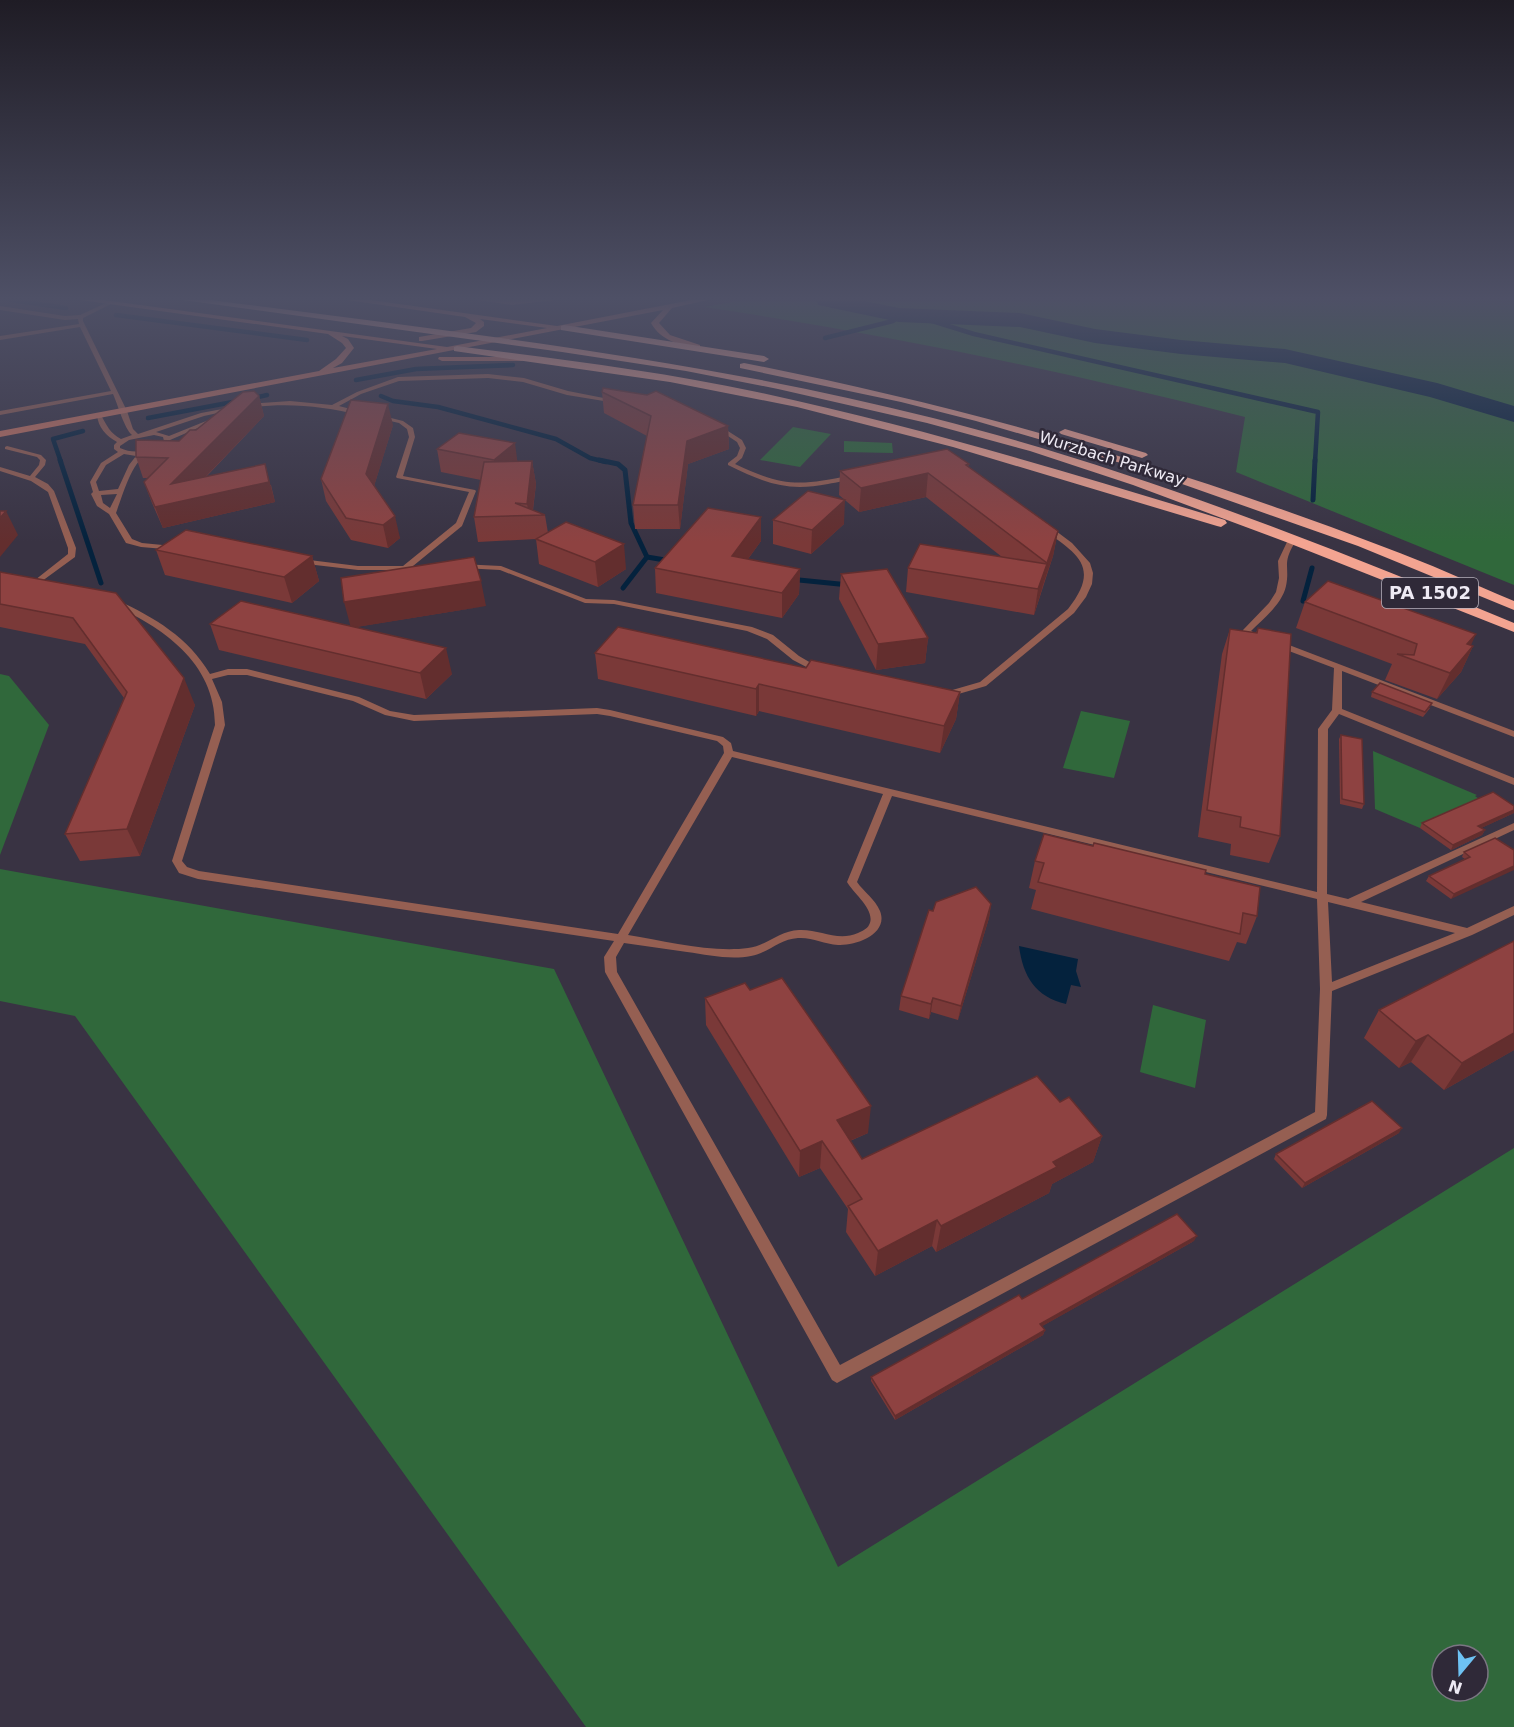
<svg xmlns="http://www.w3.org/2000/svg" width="1514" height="1727" viewBox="0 0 1514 1727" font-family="'DejaVu Sans',sans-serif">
<rect width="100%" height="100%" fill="#393343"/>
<!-- green -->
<g fill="#30683b" fill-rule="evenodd">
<path d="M738,301L1514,300V585L1236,472L1245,417C1067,372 886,334 704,307Z"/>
<polygon points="793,427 831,434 800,467 760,460"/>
<polygon points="844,441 892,443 893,453 844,452"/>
<polygon points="0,674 9,676 49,725 0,855"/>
<polygon points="1081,711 1130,721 1114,778 1063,768"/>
<polygon points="1373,751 1477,795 1475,796 1482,801 1420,828 1375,809"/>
<path d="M0,869L554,969L838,1567L1514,1148V1727H586L75,1016L0,1001ZM1442,1655H1478V1691H1442Z"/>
<polygon points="1153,1005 1206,1020 1195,1088 1140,1072"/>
</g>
<!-- water -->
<path fill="#04223d" d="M1019,946L1078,959L1076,971L1081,987L1071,985L1066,1004C1036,997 1023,977 1019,946Z"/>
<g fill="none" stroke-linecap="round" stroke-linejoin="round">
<!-- stream-far1 -->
<g stroke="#04223d" stroke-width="4.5">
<polyline points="11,300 66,308"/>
<polyline points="116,315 307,340"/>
<polyline points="916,316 974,334 1318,412 1315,462"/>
<polyline points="825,338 893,321 901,315"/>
<polyline points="356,380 416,369 513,365"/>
<polyline points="381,396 393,401 438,407 556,439 590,458 606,462"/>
<polyline points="250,399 267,395"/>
<polyline points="148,418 238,401"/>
<polyline points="61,462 53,439 83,431"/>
</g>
<!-- stream -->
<g stroke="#04223d" stroke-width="5">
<polyline points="60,460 101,583"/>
<polyline points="599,460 618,464 625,470 631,523 647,557 671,561"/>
<polyline points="1313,500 1315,460"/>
<polyline points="789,579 849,585"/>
<polyline points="623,588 647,557"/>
<polyline points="1303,601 1312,568"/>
</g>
<!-- river -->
<polygon fill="#04223d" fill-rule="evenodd" points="816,300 860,300 899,308 1020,313 1095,329 1181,340 1285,349 1437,383 1514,406 1514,422 1430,397 1285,363 1181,354 1095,343 1020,327 899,322 818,305"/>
<!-- service -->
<g fill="#955f52" fill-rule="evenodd">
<polygon points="478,300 555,300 512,305"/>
<path d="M106,303L111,304L83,318V321L127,411L133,429L138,434L201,413L233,407L236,409L204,416L156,432L169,436L216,417L221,418L170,440C164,452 151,449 143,457C130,468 122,497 116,513L132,539L142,543L173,546L177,548L176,550L141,547L126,543L109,514L97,506L91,494L93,492L90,482L101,463L118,452L114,449V445L117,442C106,436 98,427 97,415H101C107,426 110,433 121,439L132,435C124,428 118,405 113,394L0,415V411L111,391L80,327L0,340V336L79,324L78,319L65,320L0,310V306L65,316L80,315ZM154,435L163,437L164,441C151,451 135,455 120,448V446L129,440ZM124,454L136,456L129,465L118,489L99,491L96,482L106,465ZM117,494L110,508L103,503L101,495Z"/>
<path d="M488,374L524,378L568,391L619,401L616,403L567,395L523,382L488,378L399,381L361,394L339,406L362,412L363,413L360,415C323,406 286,402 248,408L245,406L248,404L290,401L332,405L357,392L398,377Z"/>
<polygon points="379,415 403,421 413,428 415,437 403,476 475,490 476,491 462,526 413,566 420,566 421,568 417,570 358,570 298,563 297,561 301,559 358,566 403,566 456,523 469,492 397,478 396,477 409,437 407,429 399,423 377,418 377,416"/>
<path d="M716,426H720L742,440L746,448L742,458L735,464C784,487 799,486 852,475L855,477C848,481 837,482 828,484C786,492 765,483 728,465V463L737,456L740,448L737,442L716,428Z"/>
<polygon points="7,446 41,455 46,460 45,465 35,477 48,484 54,491 76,548 75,557 38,584 35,584 35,580 68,554 68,548 48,492 31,481 0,471 0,467 30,476 39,465 40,460 37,457 5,449 5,447"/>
<path d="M1042,525H1048L1072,543L1090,563L1093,573L1092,584L1086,597L1074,613L986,686L948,697H942V693L980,682L1068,609C1101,567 1078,554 1042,529Z"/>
<path d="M1287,542L1294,544C1282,564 1290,567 1286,586C1282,604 1264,618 1251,631L1263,637L1259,640L1243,634V630L1269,603L1276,592L1279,578L1278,561Z"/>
<polygon points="460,564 501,566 586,599 614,600 752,627 773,635 799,656 823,670 819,673 816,672 793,660 767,639 747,631 614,604 585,603 500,570 463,568 459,566"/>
<path d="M111,600H117C155,618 188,637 210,674L228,669H247L359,697L390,711L414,715L597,708L610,710L723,737L731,743L733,751L1317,892L1318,729L1332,710L1334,668L1273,645V641L1276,640L1514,731V737L1342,671V709L1514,778V785L1339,714L1328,729L1327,894L1348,899L1514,823V830L1361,902L1467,928L1514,906V915L1472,935L1332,991L1327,1115L1326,1119L837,1383L832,1380L605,972L604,957L614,941L198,879L179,873L172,861L215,725C215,662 162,627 111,604ZM228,675H247L353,701L385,715L414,721L597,714L610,716L717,741L723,746L724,753L618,934L199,871L187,867L182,861L225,725L222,702L212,679ZM732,757L883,794L847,882C853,893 877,911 869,925C867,929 862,931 858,933C837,942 820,929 799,930C779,931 766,946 748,948C712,953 665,941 628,935ZM892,796L1317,899L1320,989L1315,1112L840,1365L617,972L616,957L624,943C645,946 666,949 687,952C708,955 730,960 751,956C768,953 780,939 798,938C812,937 824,944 838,945C856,946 889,934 880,911C875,899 864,892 857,882ZM1328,902L1455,933L1332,982Z"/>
</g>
<!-- secondary -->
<g fill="#c87360" fill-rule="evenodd">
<path d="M80,300H104L447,347L547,328L480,319L484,322V326L476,332L422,341H419V337L471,328L476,323L465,317L347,300H371L557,326L691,300H708L672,308L659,323L670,335L700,345V349H697C679,344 661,341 651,323L663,310L0,437V431L319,371L336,359L346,348L342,343L328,334ZM342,336L437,349L333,368L342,363L354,348L348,339Z"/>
<polygon points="439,357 522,357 526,359 522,361 442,361 438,359"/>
</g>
<!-- motorway -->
<g fill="#f3a491" fill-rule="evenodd">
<path d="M183,300H211C454,332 696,358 933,418C1132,468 1325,545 1514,623V632L1286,542L1133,485L1030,451L927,423L778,389L686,371L562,352Z"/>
<polygon points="564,325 764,356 769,359 764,362 561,330 561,326"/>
<path d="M457,346C557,359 658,371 757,392C916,426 1071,473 1225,520L1227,523L1221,527L1217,526L953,447L797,407L670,382L454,351V347Z"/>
<path d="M744,363C963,406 1176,467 1384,547C1428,563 1471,583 1514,601V610L1358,546L1131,466L976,421L901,402L740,368V364Z"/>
<polygon points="1065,429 1146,453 1148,455 1142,458 1061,434 1059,432"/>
</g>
</g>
<!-- wall -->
<g fill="#7a3938">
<polygon points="602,392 728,426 729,449 688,464 680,529 635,529 633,505 647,436 604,413"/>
<polygon points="259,396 264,416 206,477 271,485 275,502 163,528 152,503 144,482 148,478 143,478 136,457 179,441 196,430"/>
<polygon points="393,425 374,486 400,538 388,548 351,540 326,501 321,479"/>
<polygon points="437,449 518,461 532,461 536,484 533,510 545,515 548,533 626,569 598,587 539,564 536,539 478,542 474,517 481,480 441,472"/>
<polygon points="969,464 968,467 1058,531 1053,556 1034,615 906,592 908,568 1002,557 926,497 859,512 839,495 840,471"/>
<polygon points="761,517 761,541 748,559 800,569 799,594 782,618 656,593 655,568"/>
<polygon points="773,520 844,524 811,554 773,544"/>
<polygon points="156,550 312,556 319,581 292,603 165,575"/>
<polygon points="0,572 116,593 195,705 140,856 80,861 65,834 124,698 85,644 0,627"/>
<polygon points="841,574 928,638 925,663 876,670 839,599"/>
<polygon points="1305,602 1471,645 1473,646 1461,672 1437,699 1385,680 1392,664 1296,628"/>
<polygon points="486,606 355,627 452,674 426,699 219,650 210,624 350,626"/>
<polygon points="1258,628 1280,836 1269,863 1230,855 1231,844 1198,837 1222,654 1230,629 1256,633"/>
<polygon points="595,653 806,668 960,692 956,719 940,753 759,711 756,716 598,679"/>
<polygon points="1372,692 1430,708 1423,717 1371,697"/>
<polygon points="1341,735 1364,804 1362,809 1340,804 1339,739"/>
<polygon points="1514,813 1481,828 1485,830 1482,835 1451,850 1420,828 1422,823"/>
<polygon points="1514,850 1451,899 1426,881 1429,876 1465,859 1462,857 1464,852"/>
<polygon points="1035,861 1257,916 1246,944 1237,942 1229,961 1031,909 1036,890 1029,888"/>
<polygon points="991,904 989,918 958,1020 931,1012 929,1019 899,1010 901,996 933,911"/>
<polygon points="750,990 868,1133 850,1141 862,1159 1060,1102 1102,1136 1093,1162 1052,1184 1049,1193 936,1252 932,1246 875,1276 846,1232 848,1209 820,1168 799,1177 706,1025 705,998"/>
<polygon points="1379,1010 1514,1050 1444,1090 1411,1062 1399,1068 1364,1038"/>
<polygon points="1399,1133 1302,1188 1274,1159 1276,1154"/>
<polygon points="1194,1241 1042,1326 1045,1330 1043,1335 895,1420 871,1381 871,1377 1022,1299"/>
</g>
<!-- shaded-wall -->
<g fill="#632e2e">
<polygon points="259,396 264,416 183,500 265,464 275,502 163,528 155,507 171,484"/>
<polygon points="388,404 393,425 371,496 366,474"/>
<polygon points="728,426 729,449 688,464 680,529 678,505 687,441"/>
<polygon points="515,443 518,466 497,483 494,460"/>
<polygon points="532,461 536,484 532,515 529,515 527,504"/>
<polygon points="928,473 926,497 859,512 861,488"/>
<polygon points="845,500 844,524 811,554 812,530"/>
<polygon points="6,511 18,535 0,557 0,518"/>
<polygon points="395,516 400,538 388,548 383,525"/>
<polygon points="761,517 761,541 732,581 732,556"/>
<polygon points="1058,531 1053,556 1042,588 1047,563"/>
<polygon points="624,544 626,569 598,587 595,562"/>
<polygon points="312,556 319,581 292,603 284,577"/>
<polygon points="1047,564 1042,589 1034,615 1038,589"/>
<polygon points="800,569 799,594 782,618 782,593"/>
<polygon points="481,581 486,606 351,628 344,602"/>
<polygon points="1476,634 1468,652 1473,646 1461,672 1437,699 1450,673 1467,644"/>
<polygon points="928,638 925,663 876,670 878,644"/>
<polygon points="446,648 452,674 426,699 420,673"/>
<polygon points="184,678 195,705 140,856 127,829"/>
<polygon points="759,684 759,711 756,716 756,689"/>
<polygon points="960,692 956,719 940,753 944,726"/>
<polygon points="1514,810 1514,813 1475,831 1478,826"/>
<polygon points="1485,830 1482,835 1451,850 1453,845"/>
<polygon points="1514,866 1514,870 1451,899 1454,894"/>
<polygon points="991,904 989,918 958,1020 961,1006"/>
<polygon points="933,998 931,1012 929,1019 931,1004"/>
<polygon points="1514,1033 1514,1050 1444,1090 1462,1063"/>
<polygon points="1428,1035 1411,1062 1399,1068 1416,1041"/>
<polygon points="871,1106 868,1133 835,1147 837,1120"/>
<polygon points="1402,1128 1399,1133 1302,1188 1305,1183"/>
<polygon points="1102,1136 1093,1162 1052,1184 1049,1193 936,1252 941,1226 1053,1162"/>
<polygon points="822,1141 820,1168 799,1177 800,1151"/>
<polygon points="937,1220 932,1246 875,1276 878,1251"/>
<polygon points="1197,1236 1194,1241 1039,1328 1040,1324"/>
<polygon points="1045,1330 1043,1335 895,1420 895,1416"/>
</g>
<!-- building -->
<g fill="#8e4241" stroke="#632e2e" stroke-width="1.5">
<polygon points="603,388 647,395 656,391 728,426 687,441 678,505 633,505 651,416 602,392"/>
<polygon points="254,391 259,396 171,484 265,464 269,482 155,507 144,482 168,458 136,457 136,440 179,441 190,430 196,430 243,392"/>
<polygon points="351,400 388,404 366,474 395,516 383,525 346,518 321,479"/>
<polygon points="459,433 515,443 494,460 437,449"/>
<polygon points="947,449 969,464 966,465 1058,531 1047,563 928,473 861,488 840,471"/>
<polygon points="532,461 527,504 515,503 545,515 474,517 484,462"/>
<polygon points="808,491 845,500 812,530 773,520"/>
<polygon points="708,508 761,517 732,556 800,569 782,593 655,568"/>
<polygon points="0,511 6,511 0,518"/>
<polygon points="566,522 624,544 595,562 536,539"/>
<polygon points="186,530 312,556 284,577 156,550"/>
<polygon points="920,544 1047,564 1038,589 908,568"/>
<polygon points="474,557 481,581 344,602 341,578"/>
<polygon points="887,569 928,638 878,644 841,574"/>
<polygon points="0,572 116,593 184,678 127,829 65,834 127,692 73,618 0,604"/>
<polygon points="1328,581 1476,634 1467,644 1473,646 1450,673 1397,654 1414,655 1417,644 1305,602"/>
<polygon points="241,601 446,648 420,673 210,624"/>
<polygon points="618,627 806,668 811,660 960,692 944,726 759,684 756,689 595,653"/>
<polygon points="1258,628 1291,634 1280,836 1240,827 1241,817 1207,810 1230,629 1257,633"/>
<polygon points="1380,683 1432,703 1425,712 1372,692"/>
<polygon points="1341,735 1362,739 1364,804 1342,799"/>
<polygon points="1493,792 1514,806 1514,810 1478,826 1485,830 1453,845 1422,823"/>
<polygon points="1044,834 1093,846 1094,843 1206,870 1205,874 1260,887 1257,916 1243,913 1240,934 1038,882 1044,863 1035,861"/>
<polygon points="1495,838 1514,850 1514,866 1454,894 1429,876 1470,857 1464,852"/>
<polygon points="976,887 991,904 961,1006 933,998 931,1004 901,996 929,910 933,911 936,902"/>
<polygon points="1514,941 1514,1033 1462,1063 1428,1035 1416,1041 1379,1010"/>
<polygon points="782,978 871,1106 837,1120 862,1159 1037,1076 1060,1102 1069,1097 1102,1136 1053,1162 1057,1167 941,1226 937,1220 878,1251 848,1206 862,1199 822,1141 800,1151 705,998 745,983 750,990"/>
<polygon points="1372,1101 1402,1128 1305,1183 1276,1154"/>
<polygon points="1177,1214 1197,1236 1040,1324 1045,1330 895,1416 871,1377 1019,1295 1022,1299"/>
</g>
<!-- sky -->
<linearGradient id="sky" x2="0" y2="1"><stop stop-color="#1f1c25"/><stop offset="0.55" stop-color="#4e5066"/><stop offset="1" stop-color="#4e5066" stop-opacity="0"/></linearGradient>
<rect width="1514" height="542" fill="url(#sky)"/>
<g text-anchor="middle" stroke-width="5" stroke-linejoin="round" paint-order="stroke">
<!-- far-street labels -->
<g font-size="16" fill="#eeeaf4" stroke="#2f2938">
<text transform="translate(1112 458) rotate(17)" y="6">Wurzbach Parkway</text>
</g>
<!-- shield labels -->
<rect fill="#2f2938" stroke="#b5b0bc" stroke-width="1.5" x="1382" y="578" width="96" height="30" rx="4.5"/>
<g font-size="18" font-weight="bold" fill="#eeeaf4">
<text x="1430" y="599">PA 1502</text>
</g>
</g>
<!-- north arrow -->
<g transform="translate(1460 1673) rotate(199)"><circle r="28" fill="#2f2938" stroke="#7b7683" stroke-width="1.5"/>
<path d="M0-4.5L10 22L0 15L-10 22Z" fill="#6ec2f3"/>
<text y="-9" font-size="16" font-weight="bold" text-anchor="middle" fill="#eeeaf4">N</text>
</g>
</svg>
